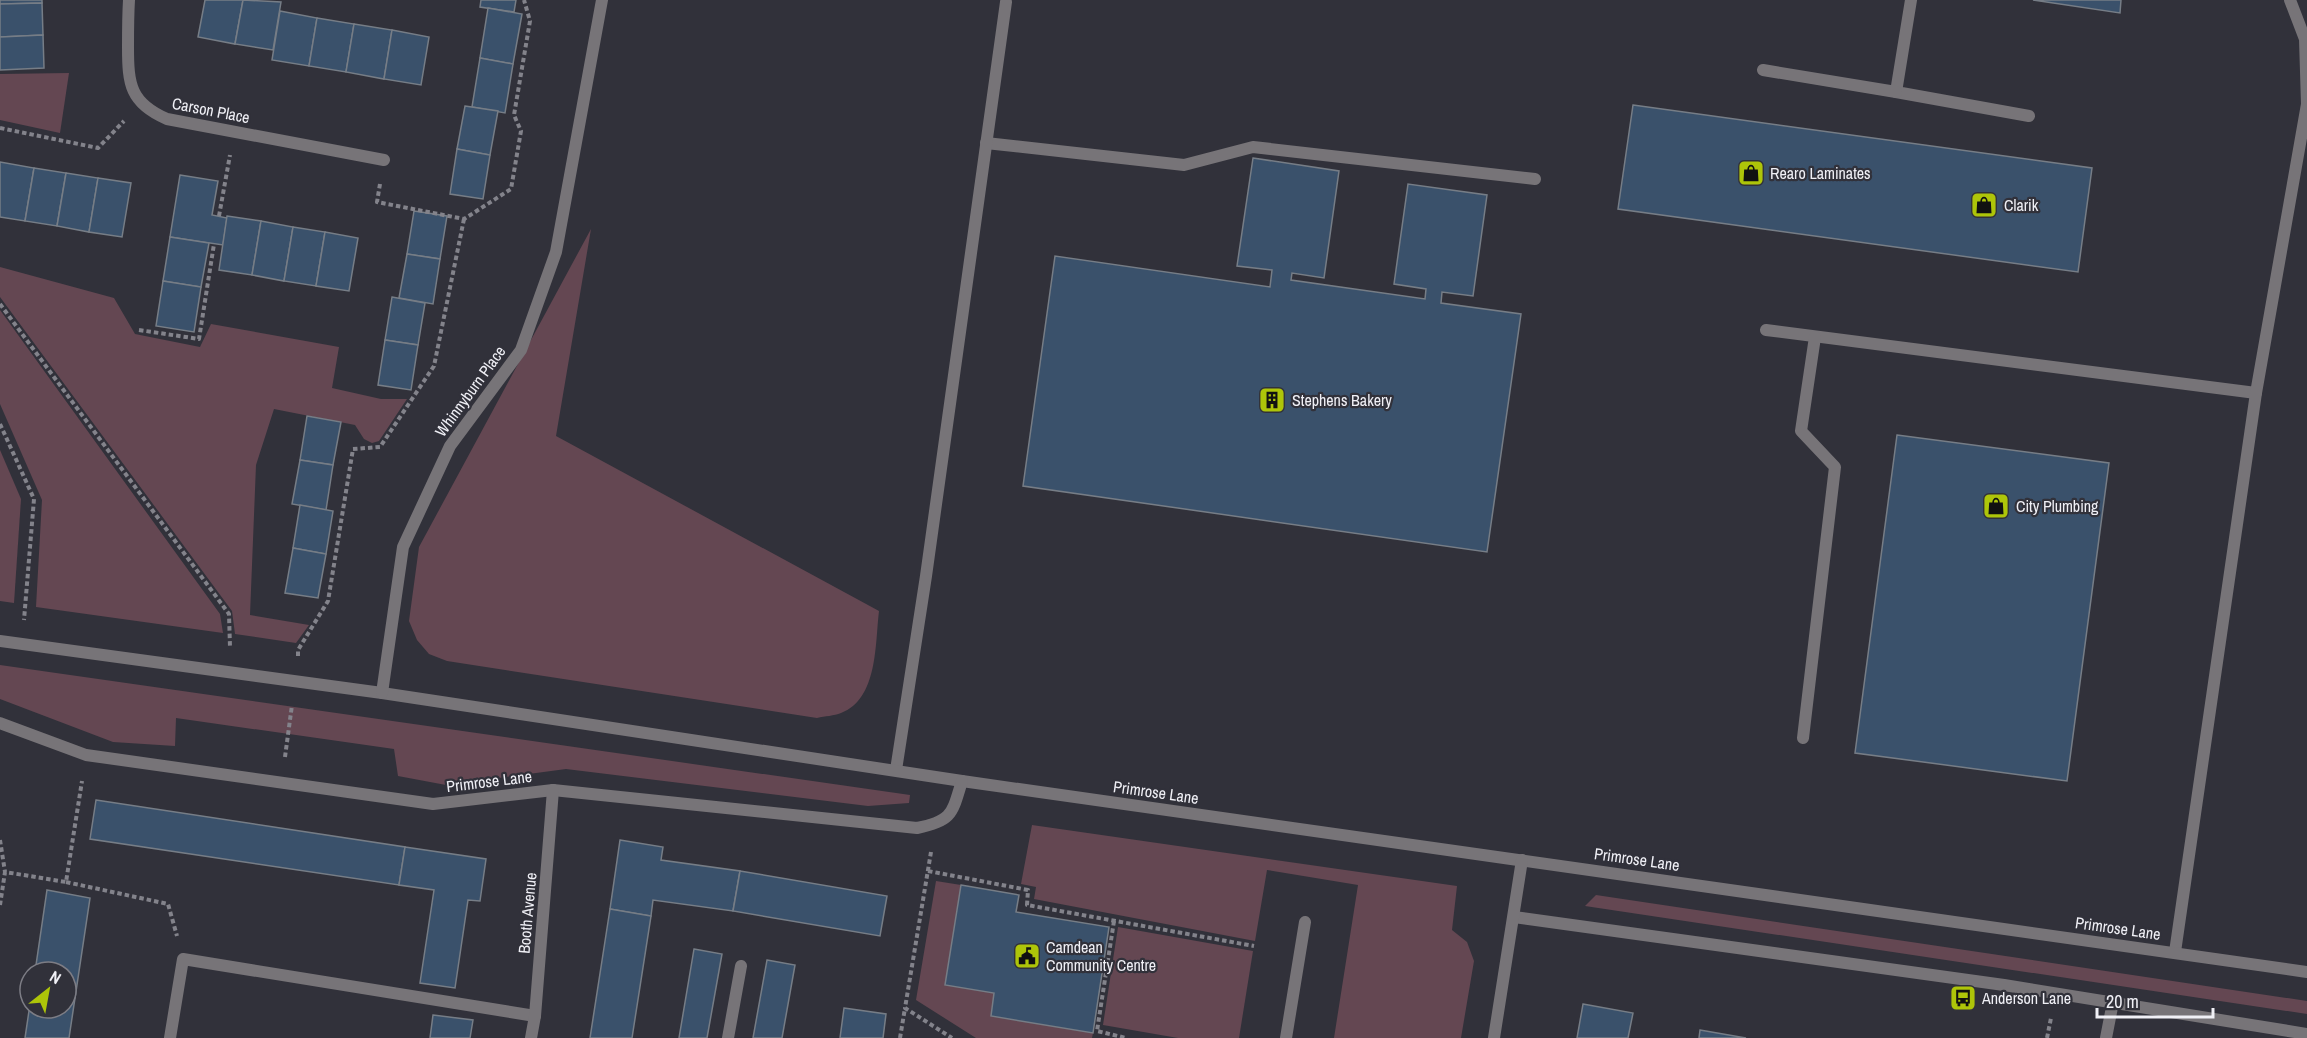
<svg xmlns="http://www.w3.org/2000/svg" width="2307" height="1038" viewBox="0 0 2307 1038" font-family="'Archivo Narrow',sans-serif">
<rect width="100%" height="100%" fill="#31313a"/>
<!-- green -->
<g fill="#644752">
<polygon points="69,73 60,133 0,120 0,74"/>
<path d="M591,229L556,436L879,611C875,644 878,699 841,713C834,716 825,716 817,718L447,661L429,654L417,640L409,621L419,547Z"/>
<polygon points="0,267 114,298 135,334 200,347 211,324 339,347 332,388 381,399 407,399 379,441 372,443 364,439 355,425 274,409 256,465 250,615 309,625 296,643 235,634 232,611 0,297"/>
<polygon points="0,310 220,614 223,633 36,607 42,500 0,404"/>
<polygon points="0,450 21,499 14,603 0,601"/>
<polygon points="0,665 910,795 909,803 868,806 566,769 446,785 398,776 394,749 176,718 175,746 113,742 0,699"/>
<polygon points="1032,825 1457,886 1452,930 1467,942 1474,961 1461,1038 1334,1038 1358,885 1267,870 1255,941 1034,899 1036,887 1021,884"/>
<polygon points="936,881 961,885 945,985 994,993 991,1016 1093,1033 1092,1038 976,1038 916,1000"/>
<polygon points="1596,895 2307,1001 2307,1014 1585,906"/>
<polygon points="1118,927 1253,951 1239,1038 1178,1038 1103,1025"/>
</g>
<!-- building -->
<g fill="#3a516b" stroke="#767d86" stroke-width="1.5">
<polygon points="0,0 42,0 42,3 0,4"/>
<polygon points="205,0 243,0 235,44 198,37"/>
<polygon points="243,0 281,2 273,50 235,44"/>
<polygon points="481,0 516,0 514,12 480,7"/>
<polygon points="2033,0 2121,0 2120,13"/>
<polygon points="42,3 43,35 0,37 0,4"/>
<polygon points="488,8 522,14 513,64 480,58"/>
<polygon points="280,11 317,18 309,66 272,60"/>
<polygon points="317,18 354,24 346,72 309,66"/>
<polygon points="354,24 392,30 384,79 346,72"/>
<polygon points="392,30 429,37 421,85 384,79"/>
<polygon points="43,35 44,68 0,70 0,37"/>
<polygon points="480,58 513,64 505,113 472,107"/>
<polygon points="1633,105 2092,168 2078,272 1618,209"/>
<polygon points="465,106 498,111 490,155 457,149"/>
<polygon points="457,149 490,155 483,199 450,194"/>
<polygon points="1253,158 1339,171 1324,278 1292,273 1291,280 1425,299 1426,289 1394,284 1408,184 1487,195 1473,296 1442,292 1441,303 1521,314 1487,552 1023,486 1055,256 1270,287 1272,270 1237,266"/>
<polygon points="0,162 34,168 25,221 0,217"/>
<polygon points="34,168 66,173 57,226 25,221"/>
<polygon points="66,173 98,178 89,232 57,226"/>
<polygon points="180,175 218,181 212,215 227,218 223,245 170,237"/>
<polygon points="98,178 131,183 122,237 89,232"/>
<polygon points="414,211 447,216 440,259 407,254"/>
<polygon points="227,216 261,221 252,275 219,270"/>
<polygon points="261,221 293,227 284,281 252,275"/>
<polygon points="293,227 325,232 316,286 284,281"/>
<polygon points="325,232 358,238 349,291 316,286"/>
<polygon points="170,237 209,243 201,287 163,281"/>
<polygon points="407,254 440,259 433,304 399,298"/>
<polygon points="163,281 201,287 194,332 156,326"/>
<polygon points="392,297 425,303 418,345 385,340"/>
<polygon points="385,340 418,345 411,390 378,385"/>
<polygon points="307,416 341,422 333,465 300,460"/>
<polygon points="1897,435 2109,463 2067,781 1855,753"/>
<polygon points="300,460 333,465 326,510 292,504"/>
<polygon points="300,505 333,511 326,554 293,548"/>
<polygon points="293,548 326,554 318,598 285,593"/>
<polygon points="96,800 405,847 399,885 90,839"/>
<polygon points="620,840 663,847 661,860 740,871 733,911 653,900 651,916 610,909"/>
<polygon points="405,847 486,859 480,901 468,900 455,988 420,983 434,890 399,885"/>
<polygon points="740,871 887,896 880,936 733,911"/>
<polygon points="961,885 1019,895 1016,912 1109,927 1093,1033 991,1016 994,993 945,985"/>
<polygon points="47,890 90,898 69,1038 25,1038 30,1004 30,1008 66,1008 66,972 35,972"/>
<polygon points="610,909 651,916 632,1038 590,1038"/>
<polygon points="694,949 722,954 707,1038 679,1038"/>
<polygon points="767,960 795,965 782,1038 753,1038"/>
<polygon points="1583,1004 1633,1013 1628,1038 1577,1038"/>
<polygon points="844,1008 886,1014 883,1038 840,1038"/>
<polygon points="433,1015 473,1020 470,1038 430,1038"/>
<polygon points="1700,1030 1746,1038 1699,1038"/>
</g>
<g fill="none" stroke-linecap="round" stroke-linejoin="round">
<!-- path -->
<g stroke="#83838b" stroke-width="4" stroke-dasharray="4.5 3" stroke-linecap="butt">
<polyline points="0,128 98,148 124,121"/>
<polyline points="380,184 377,202 464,219 511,189 521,131 514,115 530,21 524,0"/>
<polyline points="219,216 230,155"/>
<polyline points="0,304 229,614 230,647"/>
<polyline points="139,330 199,339 214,244"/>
<polyline points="0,424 34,499 24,620"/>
<polyline points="298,656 298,650 328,601 353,449 380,447 434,366 464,219"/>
<polyline points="285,757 292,705"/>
<polyline points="0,840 5,872"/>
<polyline points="931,852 905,1008 952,1038"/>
<polyline points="928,871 1028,890 1027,905 1254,946"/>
<polyline points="66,882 168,904 177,936"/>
<polyline points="0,905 5,872 66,882 82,781"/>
<polyline points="1114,921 1097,1031 1126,1038"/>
<polyline points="900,1038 905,1008"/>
<polyline points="2047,1038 2051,1018"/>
</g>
<!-- lane -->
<g stroke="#777478" stroke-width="12">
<polyline points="1911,0 1896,92 2029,116"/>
<polyline points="1763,70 1896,92"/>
<polyline points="986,143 1184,165 1253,147 1535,179"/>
<polyline points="1766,330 2256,393"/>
<polyline points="1803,738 1835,467 1801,431 1815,337"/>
<polyline points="896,770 926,576 1006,2"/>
<polyline points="2175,952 2256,393 2307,104 2305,39 2290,0"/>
<polyline points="170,1038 183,959 535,1016"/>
<polyline points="728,1038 741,966"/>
<polyline points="1286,1038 1305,922"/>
</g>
<!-- street -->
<g stroke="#777478" stroke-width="12">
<path d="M129,0C128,16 128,31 128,47C128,84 130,103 167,119L384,160"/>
<polyline points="0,641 382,693 962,781 2307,972"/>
<polyline points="382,693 403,547 450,446 521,350 556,252 602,0"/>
<path d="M0,723L86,755L433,804L553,790L917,828C953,821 952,813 962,781"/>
<polyline points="1514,917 2004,985 2307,1034"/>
<polyline points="531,1038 535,1016 553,790"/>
<polyline points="1494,1038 1522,860"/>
<polyline points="2106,1038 2113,1002"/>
</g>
</g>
<!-- icons -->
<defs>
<symbol id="shop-square" viewBox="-11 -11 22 22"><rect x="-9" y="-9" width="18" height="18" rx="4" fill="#aec509" stroke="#31313a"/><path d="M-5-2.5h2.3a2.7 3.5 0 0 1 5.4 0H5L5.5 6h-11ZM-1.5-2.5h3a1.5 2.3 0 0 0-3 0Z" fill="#111"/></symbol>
<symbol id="building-square" viewBox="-11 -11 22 22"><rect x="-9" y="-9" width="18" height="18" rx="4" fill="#aec509" stroke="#31313a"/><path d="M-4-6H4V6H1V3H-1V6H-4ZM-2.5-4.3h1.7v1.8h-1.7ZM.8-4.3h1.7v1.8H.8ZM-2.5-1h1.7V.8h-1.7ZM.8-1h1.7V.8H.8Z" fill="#111"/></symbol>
<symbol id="civic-square" viewBox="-11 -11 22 22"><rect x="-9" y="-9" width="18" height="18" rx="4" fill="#aec509" stroke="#31313a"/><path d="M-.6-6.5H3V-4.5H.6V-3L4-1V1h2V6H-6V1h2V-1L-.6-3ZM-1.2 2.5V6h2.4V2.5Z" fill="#111"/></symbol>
<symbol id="bus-square" viewBox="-11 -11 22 22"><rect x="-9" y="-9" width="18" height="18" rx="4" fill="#aec509" stroke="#31313a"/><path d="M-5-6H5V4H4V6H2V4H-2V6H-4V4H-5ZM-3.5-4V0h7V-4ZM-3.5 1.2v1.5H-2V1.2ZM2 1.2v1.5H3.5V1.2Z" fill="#111"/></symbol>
</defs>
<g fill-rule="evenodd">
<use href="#shop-square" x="1736" y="158" width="30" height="30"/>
<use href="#shop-square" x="1969" y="190" width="30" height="30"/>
<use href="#building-square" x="1257" y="385" width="30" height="30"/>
<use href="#shop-square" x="1981" y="491" width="30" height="30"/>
<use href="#civic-square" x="1012" y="941" width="30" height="30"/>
<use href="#bus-square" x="1948" y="983" width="30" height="30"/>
</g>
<g text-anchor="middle" stroke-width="4.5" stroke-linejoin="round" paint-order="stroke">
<!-- street labels -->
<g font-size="16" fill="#f0f0f6" stroke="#31313a">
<text transform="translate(211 110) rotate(11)" y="6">Carson Place</text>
<text transform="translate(470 391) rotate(-54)" y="6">Whinnyburn Place</text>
<text transform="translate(489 781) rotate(-7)" y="6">Primrose Lane</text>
<text transform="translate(1156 792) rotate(8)" y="6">Primrose Lane</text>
<text transform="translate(1637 859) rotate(8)" y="6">Primrose Lane</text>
<text transform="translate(527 913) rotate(-85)" y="6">Booth Avenue</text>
<text transform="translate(2118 928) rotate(8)" y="6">Primrose Lane</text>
</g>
<!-- poi labels -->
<g font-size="16" fill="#f0f0f6" stroke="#31313a" text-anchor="start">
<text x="1770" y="179">Rearo Laminates</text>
<text x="2004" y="211">Clarik</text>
<text x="1292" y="406">Stephens Bakery</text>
<text x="2016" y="512">City Plumbing</text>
<text x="1046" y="953">Camdean<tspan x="1046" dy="18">Community Centre</tspan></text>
<text x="1982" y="1004">Anderson Lane</text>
</g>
</g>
<!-- north arrow -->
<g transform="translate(48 990) rotate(31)"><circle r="28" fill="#31313a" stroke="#7d7d85" stroke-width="1.5"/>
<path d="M0-4.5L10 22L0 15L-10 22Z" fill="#aec509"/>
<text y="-9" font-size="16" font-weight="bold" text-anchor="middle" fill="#f0f0f6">N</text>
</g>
<!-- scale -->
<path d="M2097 1008v9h116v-9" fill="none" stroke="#f0f0f6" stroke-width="3"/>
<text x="2106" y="1008" font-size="18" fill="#f0f0f6" stroke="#31313a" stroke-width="4.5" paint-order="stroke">20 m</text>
</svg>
